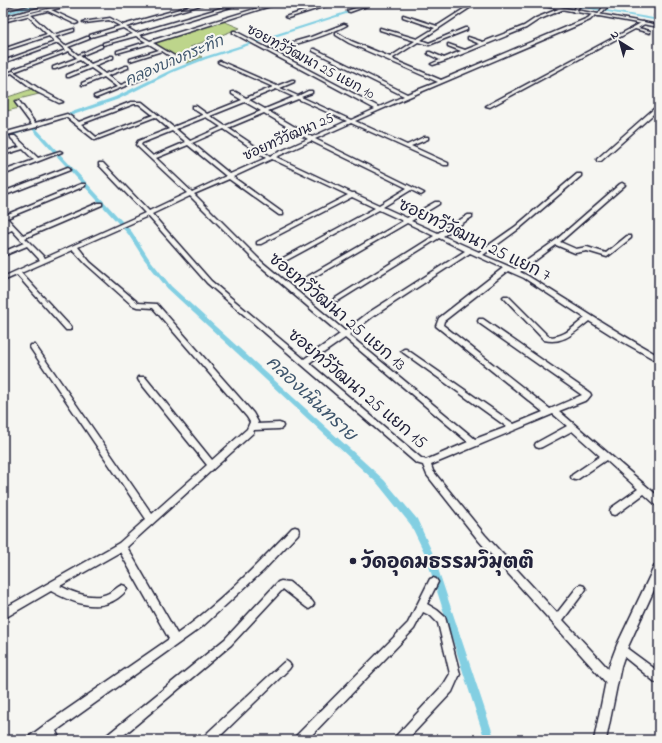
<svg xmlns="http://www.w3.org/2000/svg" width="662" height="743" viewBox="0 0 662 743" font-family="'Indie Flower','Playpen Sans Thai',sans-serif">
<rect width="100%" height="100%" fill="#f6f6f2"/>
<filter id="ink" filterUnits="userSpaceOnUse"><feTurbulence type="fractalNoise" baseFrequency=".025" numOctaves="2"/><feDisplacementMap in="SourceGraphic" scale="8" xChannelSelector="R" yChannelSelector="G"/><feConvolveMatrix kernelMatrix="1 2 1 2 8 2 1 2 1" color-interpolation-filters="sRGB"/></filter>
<g filter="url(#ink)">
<!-- green -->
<g fill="#bdd58b" stroke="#707c63">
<polygon points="223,21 240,28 190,47 202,57 187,63 151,43"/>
<polygon points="32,89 39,94 15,100 19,108 3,112 3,97 5,98"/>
</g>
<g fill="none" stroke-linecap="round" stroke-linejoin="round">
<!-- canal -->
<g fill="#83cfe2" fill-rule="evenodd">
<polygon points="43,3 49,3 3,15 3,13"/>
<polygon points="374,3 380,3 206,59 173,72 119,99 36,128 132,232 148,257 171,286 384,480 417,519 433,554 495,740 485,740 425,554 411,525 378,484 167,288 144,259 128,234 32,129 3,139 3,136 115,97 171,70 204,57"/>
<polygon points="557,3 565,3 659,19 659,21"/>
</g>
<defs>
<g id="minor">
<polygon points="201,3 207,3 126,27 136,33 238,3 244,3 139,35 150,41 274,3 280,3 153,43 181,60 150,71 149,71 149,69 176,60 162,51 130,61 130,59 159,50 149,44 117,53 117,51 146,42 136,36 103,45 103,43 133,34 123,28 91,37 90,37 90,35 120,26 109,20 85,23 83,22 110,18 123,25"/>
<polygon points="329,3 335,3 288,18 285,17"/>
<polygon points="370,3 375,3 350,12 347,11"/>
<path d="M473,3H477L421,40L429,43L465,28H467V30L429,45L418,42L393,58L394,60L441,80L588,18L593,13L596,14L590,20L409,97L355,121L407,145L424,137H428V139L411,146L448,163V165H444L351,123L315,139L424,193L421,195L411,190L383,207L407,218L435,202H439V204L411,221L438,233L468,215H472V217L443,236L479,252L516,226L577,174H581V176L520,228L483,255L515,269L556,240L620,184L622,183L625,185L560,242L576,249L587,247L606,253L627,236H631V238L607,257L587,251L575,253L556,245L520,272L528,276C572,303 614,331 659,356V362L616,338L589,321C575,332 563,345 544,340L504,298L503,297L504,296H508L548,336C562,340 575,325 585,318L524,278L508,271L444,321L443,325L550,409L582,395L479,323L478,321L479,319H483L590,393L591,395L587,400L559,411L659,497V506L656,505L644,494L617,514L614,515L611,514L610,511L611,508L638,489L606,460L578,479L575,480L572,479L571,477L572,475L600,456L572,431L542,447L539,448L536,447L535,445L536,443L567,426L553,414L431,465L433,471L485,535L557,613L578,586L581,585L584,586L586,589L584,592L563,620L616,677L617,681L616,685L612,686L608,685L479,541L427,475L423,465L416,463L207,283L148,216L78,247L90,262L136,301L138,303L157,304L253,413L258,422L257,424L279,423L282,424L283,426L282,428L279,429L254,430L253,433L127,547L177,634C219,604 256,566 292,528L295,527L298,528L299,531L298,534L263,571L203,626L56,731L60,740H50L48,736L43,740H29L30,736L46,724L169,639L120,552L60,586C74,593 94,601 109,593C114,591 117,587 122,585L125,586L127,589C125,593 121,595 118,598C97,613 71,602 51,591L3,619V609L119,543L146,519L31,349L30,347L31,345H35L152,514L207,465L139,381L138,379L139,377H145L212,460L247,429L250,422L247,417L153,308L137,307L132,305L86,264L73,250L21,273L70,326L71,328L70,330H66L17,275L3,281V277L40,260L27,246L3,256V252L24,243L12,230L3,234V230L9,228L3,221V216L81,184H85V186L7,218L23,235L98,203H102V205L25,238L45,258L145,213L99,165V163H103L149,211L187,193L136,145L138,141L169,129L155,117L95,140L66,117L37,126V127L3,136V133L32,125L15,102L19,101L35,123L67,114L79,122L131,102H142L173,127L203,115L192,108V106H196L207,114L242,100L232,94V92H236L246,98L273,87L219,63L218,62L220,61L277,86L292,80H294V82L280,88L298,96L308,91H312V93L301,97L351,120L375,109L233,33V31H235L379,107L404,96L313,51V49H315L407,94L438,82L349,43L336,35V33H338L351,41L390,57L415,41L380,30V28L417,39L435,28L403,17V15L437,26ZM276,89L294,97L265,109L249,100ZM298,99L347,121L312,137L268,111ZM245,102L261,111L225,126L210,116ZM134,104H139L153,115L96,137L81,124ZM264,113L308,139L270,156L228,128ZM206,117L221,127L190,141L176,129ZM224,129L266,158L230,174L192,143ZM172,131L186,142L153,156L141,145L142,143ZM311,141L407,188L379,205L355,194V193H352L276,157ZM188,145L226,176L192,192L156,158ZM272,159L348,195L257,242V244H261L352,197L375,208L283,258V260H287L379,210L403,221L305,278L304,279L305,280H309L407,223L434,236L334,299L333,300L334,301H338L439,238L465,251L368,313L345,331L262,262L194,194L229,179L279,215H283V213L233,177ZM190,196L258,264L340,334L304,359L211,281L152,214ZM470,253L503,268L439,318L436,326L543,412L514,424L406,349H404L401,351L507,427L475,439L349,335L372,317ZM345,338L468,442L426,460L421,458L309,363Z"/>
<polygon points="578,3 582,3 575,12 573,12"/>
<polygon points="610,3 615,3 605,9 599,16 597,16 603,7"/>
<polygon points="561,8 564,9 538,20 526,28 445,61 433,65 431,64 440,60 428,54 428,52 430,52 444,58 461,51 448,46 448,44 465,50 480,44 468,39 468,37 483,42 524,26 536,18"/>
<polygon points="49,9 77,22 78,23 75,24 48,11"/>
<polygon points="658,13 659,13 659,16 655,17 655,15"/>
<polygon points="28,14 30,14 53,35 74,29 74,31 55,37 65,46 87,37 89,37 89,39 68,47 78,55 100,45 102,45 102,47 80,56 91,64 111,56 113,56 113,58 94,66 105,74 126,66 128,66 128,68 107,76 121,85 144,76 147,77 96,98 94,97 94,96 117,87 104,77 84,85 82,85 82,83 101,75 91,68 69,77 67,77 67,75 88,66 80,60 55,69 53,69 53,67 77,58 69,51 16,71 14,71 14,69 66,50 58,43 3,63 3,61 55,42 49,36 3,51 3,49 47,34 28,16"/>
<polygon points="643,22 646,23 638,28 650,31 650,33 635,29 490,107 486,106"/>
<path d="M344,24L347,25C331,34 294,46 276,48L278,49V51H276L270,47L283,45L311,37Z"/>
<polygon points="13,71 41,90 63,102 59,103 37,92 12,73 3,76 3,74"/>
<polygon points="657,106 659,106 659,109 601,161 597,161 597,159"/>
<polygon points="11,136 15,136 38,158 60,151 62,152 3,175 3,171 34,160 23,149 3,155 3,152 20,147 11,138"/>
<polygon points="68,167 70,168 70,170 3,196 3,192"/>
<polygon points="433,578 436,579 438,582 427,604 437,610 445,617 460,674 452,692 407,740 395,740 396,736 444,684 450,674 438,623 431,616 423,612 414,629 307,740 295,740 296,736 408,623 430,579"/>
<polygon points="281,581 289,582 312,601 314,604 312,607 309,609 306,607 283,589 231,645 118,740 105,740 106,736 225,639 278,582"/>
<polygon points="621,644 659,672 659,683 655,682 618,652 616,649 618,646"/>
<polygon points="286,661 289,663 291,666 289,669 216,740 203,740 204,736 283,663"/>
</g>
<g id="tertiary">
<polygon points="10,3 16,3 3,7 3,5"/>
<polygon points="72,3 79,3 3,22 3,20"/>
<polygon points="659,563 659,579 626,651 621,666 606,740 594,740 609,666 617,645 655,565"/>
</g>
<g id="secondary">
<polygon points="27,3 35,3 3,11 3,9"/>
<polygon points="59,3 67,3 3,19 3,17"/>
<polygon points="528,3 537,3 659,25 659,27"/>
</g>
</defs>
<!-- minor casing -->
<use href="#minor" stroke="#22223b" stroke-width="3"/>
<!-- tertiary casing -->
<use href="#tertiary" stroke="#22223b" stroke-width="3"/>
<!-- secondary casing -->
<use href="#secondary" stroke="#22223b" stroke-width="3"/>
<!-- minor -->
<use href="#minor" fill="#f6f6f2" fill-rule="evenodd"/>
<!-- tertiary -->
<use href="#tertiary" fill="#f6f6f2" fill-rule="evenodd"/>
<!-- secondary -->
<use href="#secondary" fill="#f6f6f2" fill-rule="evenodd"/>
</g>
</g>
<!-- markers -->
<circle fill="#22223b" stroke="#f6f6f2" stroke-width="1.5" cx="353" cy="561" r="4"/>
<g text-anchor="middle" stroke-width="4" stroke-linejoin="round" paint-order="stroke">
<!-- far-street labels -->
<g font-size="14" fill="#22223b" stroke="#f6f6f2">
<text transform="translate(311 61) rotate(28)" y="5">ซอยทวีวัฒนา 25 แยก 10</text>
<text transform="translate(288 136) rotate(-24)" y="5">ซอยทวีวัฒนา 25</text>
</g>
<!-- far-water labels -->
<g font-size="15" font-style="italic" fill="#3f566d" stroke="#f6f6f2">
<text transform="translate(174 60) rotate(-23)" y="5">คลองบางกระทึก</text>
</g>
<!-- street labels -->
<g font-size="17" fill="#22223b" stroke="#f6f6f2">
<text transform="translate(475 239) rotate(26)" y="6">ซอยทวีวัฒนา 25 แยก 7</text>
<text transform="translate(338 311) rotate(40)" y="6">ซอยทวีวัฒนา 25 แยก 13</text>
<text transform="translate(358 388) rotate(40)" y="6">ซอยทวีวัฒนา 25 แยก 15</text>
</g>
<!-- water labels -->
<g font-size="18" font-style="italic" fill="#3f566d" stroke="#f6f6f2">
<text transform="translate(312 398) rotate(43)" y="6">คลองเนินทราย</text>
</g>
<!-- near-poi labels -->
<g font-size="20" font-weight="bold" fill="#22223b" stroke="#f6f6f2" text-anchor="start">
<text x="361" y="568">วัดอุดมธรรมวิมุตติ</text>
</g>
</g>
<!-- margin -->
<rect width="662" height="743" fill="none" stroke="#f6f6f2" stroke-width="16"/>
<rect x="8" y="8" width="646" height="727" fill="none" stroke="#22223b" stroke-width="1.5" filter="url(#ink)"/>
<!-- north arrow -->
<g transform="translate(620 42) rotate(323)" stroke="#f6f6f2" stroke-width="3" paint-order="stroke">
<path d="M0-3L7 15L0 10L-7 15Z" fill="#22223b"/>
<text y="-6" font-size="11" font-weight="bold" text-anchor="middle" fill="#22223b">N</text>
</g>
</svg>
